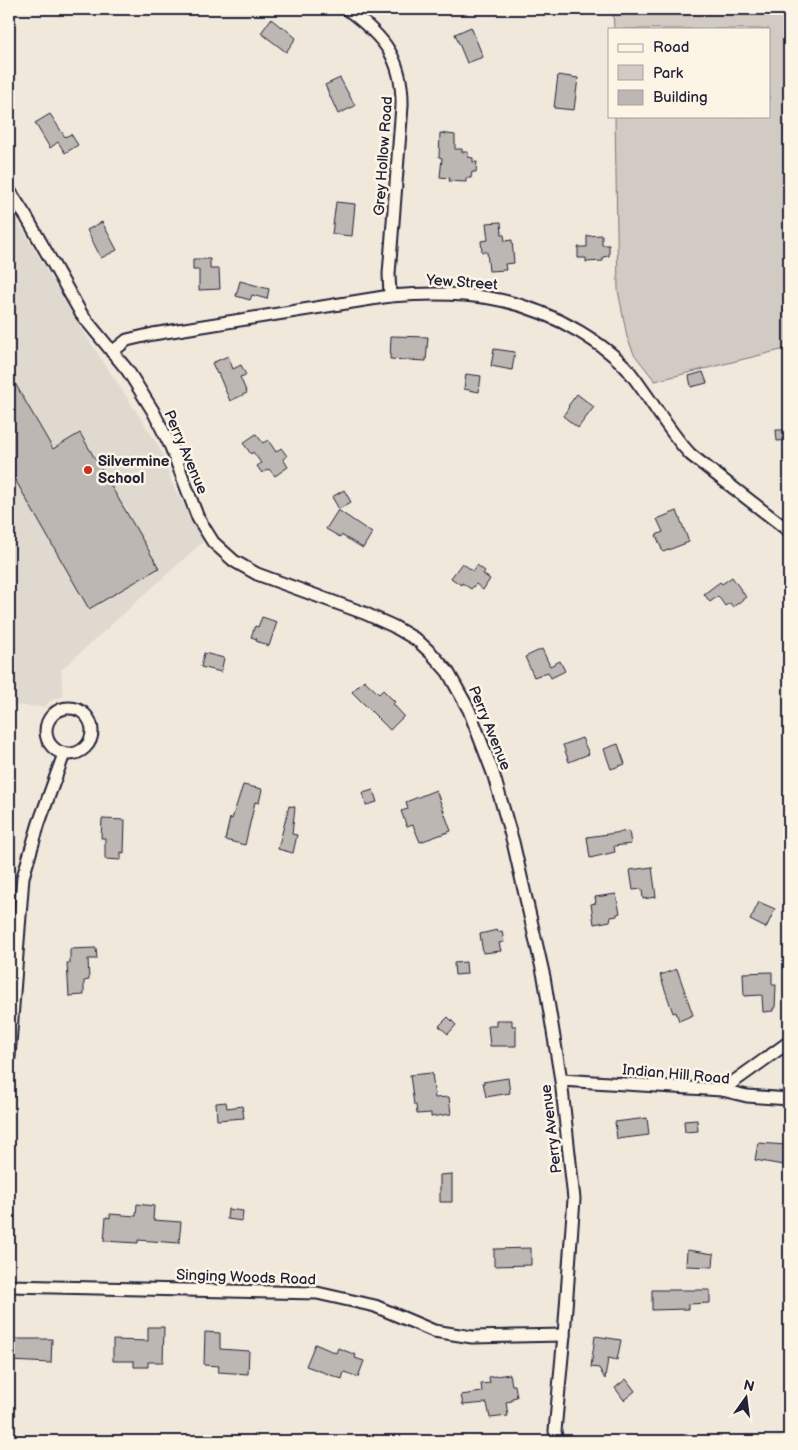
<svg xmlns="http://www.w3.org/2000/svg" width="798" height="1450" viewBox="0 0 798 1450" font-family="'Balsamiq Sans',sans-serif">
<rect width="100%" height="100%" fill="#efe8db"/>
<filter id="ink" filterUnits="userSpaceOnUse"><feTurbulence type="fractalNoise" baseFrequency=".02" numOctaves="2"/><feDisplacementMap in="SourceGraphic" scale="10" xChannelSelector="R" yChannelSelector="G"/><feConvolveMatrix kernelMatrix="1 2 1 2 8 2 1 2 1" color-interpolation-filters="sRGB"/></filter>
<g filter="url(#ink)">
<!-- built -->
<polygon fill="#e0d9cf" points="9,206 77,322 149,431 164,456 172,484 190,516 206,539 61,670 63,696 52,700 44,707 9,705"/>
<!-- green -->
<polygon fill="#d1cbc3" stroke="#7a767f" points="613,9 789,9 789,348 655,381 634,354 627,337 618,290 615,116 769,116 769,29 614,29"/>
<!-- building -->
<g fill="#bcb7b3" stroke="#22223b">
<polygon points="271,19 281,27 282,26 296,38 286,52 261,33"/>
<polygon points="471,27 483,57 467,63 455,34"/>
<polygon points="558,75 578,78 574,110 554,108"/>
<polygon points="340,78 355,106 338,114 325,85"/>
<polygon points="50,114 65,137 71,134 78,145 65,153 58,142 50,148 35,123"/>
<polygon points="440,133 455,135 455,149 462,149 462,152 468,152 468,157 473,158 473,162 477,162 476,172 472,172 471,178 466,178 466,182 449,181 450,178 440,177 442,158 439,157"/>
<polygon points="336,202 355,204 352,236 332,234"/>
<polygon points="102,222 117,250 101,258 87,230"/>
<polygon points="501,222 502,235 504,235 505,241 512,240 514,263 505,264 506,270 489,271 487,252 482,252 481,241 488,240 486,223"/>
<polygon points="602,235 602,245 609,245 609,256 603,257 603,261 586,262 586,258 578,258 578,247 587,247 587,236"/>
<polygon points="193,259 210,259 210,269 219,269 220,289 199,290 199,270 193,270"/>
<polygon points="240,281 269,289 267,299 252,295 250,300 236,296"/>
<polygon points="391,336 428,337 426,361 390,359"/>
<polygon points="494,349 515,352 512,370 491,366"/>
<polygon points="228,356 233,369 241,365 246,375 240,377 247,393 230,401 218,373 217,374 212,363"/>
<polygon points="703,372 707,383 691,387 689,376"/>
<polygon points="9,373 53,449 80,433 159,568 89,609 9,469"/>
<polygon points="466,374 481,376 479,392 464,389"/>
<polygon points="577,394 594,407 578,428 563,416 569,407 568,406"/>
<polygon points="776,430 789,430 789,440 777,441"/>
<polygon points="256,434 263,443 268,440 276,452 281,448 287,456 283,459 288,467 275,476 269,469 262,473 257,466 261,463 253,452 251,454 243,443"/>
<polygon points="344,490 351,502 339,509 332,497"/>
<polygon points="338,510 372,533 363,548 341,535 340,537 326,529"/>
<polygon points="677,511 689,542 663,552 656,535 663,532 657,519"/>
<polygon points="462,563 473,571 477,565 485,571 483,574 490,579 483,590 476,584 471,589 462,583 461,585 451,578"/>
<polygon points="732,577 746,597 733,607 730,603 725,606 718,596 710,602 704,594 720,582 722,584"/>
<polygon points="262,617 277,622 269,646 256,641 257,639 251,637 255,626 258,627"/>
<polygon points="542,649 550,666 560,661 565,671 551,678 548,672 534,677 525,657"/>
<polygon points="204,653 224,658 221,672 201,667"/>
<polygon points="364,680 379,694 383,690 395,702 393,704 404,716 390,730 352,692"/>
<polygon points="582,738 589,754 569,762 563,745"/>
<polygon points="618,744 625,764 611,769 604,749"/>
<polygon points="243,785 262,789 259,803 255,802 245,845 225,840 230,818 232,819"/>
<polygon points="373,790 377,802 366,805 363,793"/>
<polygon points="436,790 451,831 420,842 413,825 407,827 401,811 408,809 406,802"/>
<polygon points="289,806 295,807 292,834 297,835 293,853 278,849"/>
<polygon points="102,819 125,820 124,853 121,852 121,860 105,859 105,838 101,838"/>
<polygon points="629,831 631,844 614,846 615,852 590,858 587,837"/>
<polygon points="652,867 656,897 643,899 642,889 633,890 630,870"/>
<polygon points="616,894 620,913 617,914 617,916 611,917 610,921 594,924 591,904 596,903 595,897"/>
<polygon points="759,902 775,909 766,928 750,920"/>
<polygon points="497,930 498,932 502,931 504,942 499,943 501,951 483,953 480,934"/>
<polygon points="96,948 97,959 88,959 89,980 84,981 84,995 69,996 67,963 70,963 70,949"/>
<polygon points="466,962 467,974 455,975 454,963"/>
<polygon points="677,969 693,1015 679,1021 676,1012 673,1013 660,975"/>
<polygon points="772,972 772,985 776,985 775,1008 773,1008 773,1011 763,1012 762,995 744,996 743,973"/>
<polygon points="448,1017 456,1025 448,1034 439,1026"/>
<polygon points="496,1020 512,1020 512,1026 516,1026 516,1046 490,1046 488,1026 496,1026"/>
<polygon points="432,1073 435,1098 449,1097 451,1114 431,1117 431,1113 417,1114 416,1105 414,1105 410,1075"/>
<polygon points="508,1078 510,1093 486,1097 483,1082"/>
<polygon points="226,1102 227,1108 242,1106 244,1118 217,1120 216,1103"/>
<polygon points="647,1118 649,1135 617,1139 615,1122"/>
<polygon points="697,1120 698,1131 685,1132 684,1121"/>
<polygon points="758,1143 786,1145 783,1165 755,1160"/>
<polygon points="452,1174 452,1202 440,1202 440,1175"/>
<polygon points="137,1204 154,1206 153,1220 181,1222 179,1243 138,1240 138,1243 104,1241 106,1217 110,1218 110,1214 136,1216"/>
<polygon points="228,1209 243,1211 242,1221 227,1219"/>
<polygon points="531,1248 531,1265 494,1266 494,1249"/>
<polygon points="687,1250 714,1254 713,1267 686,1266"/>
<polygon points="652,1290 710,1290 710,1303 688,1304 688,1309 652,1310"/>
<polygon points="148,1327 164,1327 163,1362 148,1362 148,1367 134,1367 134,1361 113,1361 113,1340 148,1341"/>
<polygon points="205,1332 220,1333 220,1349 249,1351 248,1374 218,1372 219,1366 204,1365"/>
<polygon points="595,1336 621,1340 617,1360 608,1358 605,1379 599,1368 591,1367"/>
<polygon points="9,1339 52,1339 51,1363 9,1361"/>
<polygon points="315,1344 336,1353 338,1348 356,1355 355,1358 364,1361 358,1377 344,1372 342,1379 306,1366"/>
<polygon points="510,1374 512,1385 515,1385 517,1397 512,1398 512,1401 506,1402 508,1416 490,1418 487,1403 463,1405 461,1395 482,1392 481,1384 490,1383 489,1377"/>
<polygon points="626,1379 635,1391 624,1400 615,1388"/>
</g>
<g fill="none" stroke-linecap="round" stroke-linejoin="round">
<defs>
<g id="minor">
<path d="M347,9C383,36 403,58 402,106L389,274L390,296"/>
<polyline points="9,190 27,218 82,315 128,371 153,411 171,447 198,518 213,542 234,561 257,574 364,613 393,626 417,640 432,654 448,672 469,710 493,773 513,842 544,977 561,1080 574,1199 564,1335 555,1431 557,1441"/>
<path d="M112,352L127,340L153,334L390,296C462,290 518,295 580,332C598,343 615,355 628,370C650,397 667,430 691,455L789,531"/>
<circle cx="69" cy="731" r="23"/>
<polyline points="9,1057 23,877 39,823 64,754"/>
<polyline points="561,1080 722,1090 747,1096 789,1099"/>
<polyline points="722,1090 789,1042"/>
<polyline points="9,1286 317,1293 375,1306 434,1331 472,1337 564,1335"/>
</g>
</defs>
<!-- minor casing -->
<use href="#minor" stroke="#22223b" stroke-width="15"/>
<!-- minor -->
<use href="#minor" stroke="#fcf5e5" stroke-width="11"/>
</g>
</g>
<!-- markers -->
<circle fill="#c8321e" stroke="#fcf5e5" stroke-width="2" cx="88" cy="470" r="5"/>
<g text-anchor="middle" stroke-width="5" stroke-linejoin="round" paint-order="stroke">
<!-- street labels -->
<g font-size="15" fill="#22223b" stroke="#fcf5e5">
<text transform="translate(383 156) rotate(-86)" y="5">Grey Hollow Road</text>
<text transform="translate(462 282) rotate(4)" y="5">Yew Street</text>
<text transform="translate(186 452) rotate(67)" y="5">Perry Avenue</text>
<text transform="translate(490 728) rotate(68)" y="5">Perry Avenue</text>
<text transform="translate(676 1074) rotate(5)" y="5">Indian Hill Road</text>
<text transform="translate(551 1129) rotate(-97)" y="5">Perry Avenue</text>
<text transform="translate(246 1277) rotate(2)" y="5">Singing Woods Road</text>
</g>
<!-- poi labels -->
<g font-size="15" font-weight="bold" fill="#22223b" stroke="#fcf5e5" text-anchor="start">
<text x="98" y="466">Silvermine<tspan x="98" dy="17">School</tspan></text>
</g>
</g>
<!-- margin -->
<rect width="798" height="1450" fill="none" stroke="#fcf5e5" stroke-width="30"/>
<rect x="15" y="15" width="768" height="1420" fill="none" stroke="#22223b" stroke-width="2" filter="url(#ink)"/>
<!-- legend -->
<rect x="608" y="28" width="162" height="90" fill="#fcf5e5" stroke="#a5a1a1"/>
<rect x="618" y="44" width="25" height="8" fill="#fcf5e5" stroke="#a5a1a1"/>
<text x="653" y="52" font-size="15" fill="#22223b">Road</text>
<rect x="618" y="65" width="25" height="15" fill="#d1cbc3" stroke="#a5a1a1"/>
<text x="653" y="78" font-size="15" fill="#22223b">Park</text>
<rect x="618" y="90" width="25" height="15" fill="#bcb7b3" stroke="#a5a1a1"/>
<text x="653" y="102" font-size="15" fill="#22223b">Building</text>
<!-- north arrow -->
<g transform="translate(746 1398) rotate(14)" stroke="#fcf5e5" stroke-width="4" paint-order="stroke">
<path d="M0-4L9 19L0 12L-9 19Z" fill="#22223b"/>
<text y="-8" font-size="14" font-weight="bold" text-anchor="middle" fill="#22223b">N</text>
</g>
</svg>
